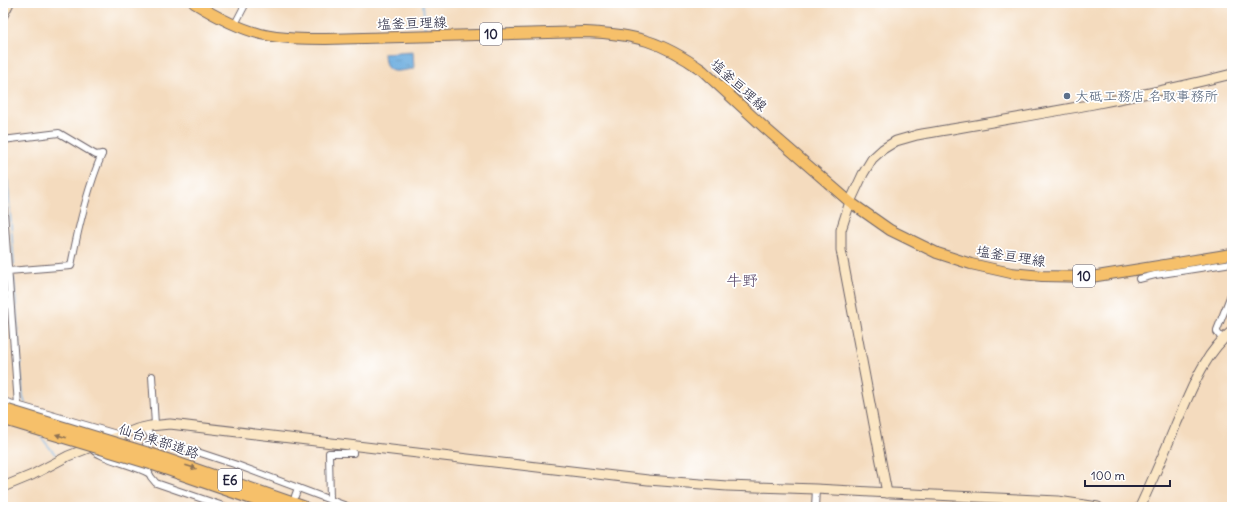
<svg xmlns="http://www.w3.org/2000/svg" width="1235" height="510" viewBox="0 0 1235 510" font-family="Delius,'Klee One',sans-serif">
<defs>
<pattern id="water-ripples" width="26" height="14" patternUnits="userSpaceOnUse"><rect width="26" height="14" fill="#6aacde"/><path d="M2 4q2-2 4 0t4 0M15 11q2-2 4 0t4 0" fill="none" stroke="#578cb5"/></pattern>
</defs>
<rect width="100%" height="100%" fill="#fff"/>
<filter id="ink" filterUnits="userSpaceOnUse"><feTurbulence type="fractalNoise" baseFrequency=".025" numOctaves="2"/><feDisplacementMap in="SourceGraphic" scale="8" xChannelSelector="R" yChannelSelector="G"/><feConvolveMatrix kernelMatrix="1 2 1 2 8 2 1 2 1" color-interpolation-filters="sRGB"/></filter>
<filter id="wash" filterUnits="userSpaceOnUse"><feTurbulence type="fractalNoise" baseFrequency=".012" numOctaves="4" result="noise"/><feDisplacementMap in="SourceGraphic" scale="16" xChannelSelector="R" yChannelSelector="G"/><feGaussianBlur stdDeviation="0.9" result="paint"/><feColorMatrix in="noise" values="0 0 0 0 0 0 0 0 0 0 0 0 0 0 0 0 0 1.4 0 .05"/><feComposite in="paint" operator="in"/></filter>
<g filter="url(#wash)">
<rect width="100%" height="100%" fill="#f4dbbe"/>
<!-- water -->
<path fill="url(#water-ripples)" stroke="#46678c" d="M413,51L414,69C395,71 385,77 384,53Z"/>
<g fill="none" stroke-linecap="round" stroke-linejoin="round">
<!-- stream -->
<g stroke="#6aacde" stroke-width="1.5">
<polyline points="423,3 425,32"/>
<polyline points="3,119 4,132"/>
<polyline points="5,145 14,264"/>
<polyline points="14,278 23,397 25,403"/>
<polyline points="40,436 55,454"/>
</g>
</g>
</g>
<g filter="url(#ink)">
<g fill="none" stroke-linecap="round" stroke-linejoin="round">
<defs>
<g id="street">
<polyline points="234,26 246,3"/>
<polyline points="3,140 59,133 96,155 102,154"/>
<polyline points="3,198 18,405"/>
<path d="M8,271L71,266C78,228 87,190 102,154"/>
<polyline points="1139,279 1155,275 1232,263"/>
<polyline points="1222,339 1217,332 1217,330 1232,292"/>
<polyline points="152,376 155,425"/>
<polyline points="3,401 120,435"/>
<polyline points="144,427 152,437 237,465 349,507"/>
<polyline points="152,437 146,445 146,467 151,477 156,483 226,507"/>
<path d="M90,447C97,458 134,465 148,473"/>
<polyline points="295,496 298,488"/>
<polyline points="330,500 329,453 353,453 352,446"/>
<polyline points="815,507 816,489"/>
</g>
<g id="secondary">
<polyline points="3,15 9,3"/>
<polyline points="3,487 32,475 68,456 137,429 150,426 170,424 648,480 727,486 816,489 871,492 1058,501 1098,507"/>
<path d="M887,493L841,250V230L850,202L863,174L872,159L883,149L896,141L917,135C1022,117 1128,100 1232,74"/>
<path d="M1140,507C1153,479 1165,451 1177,422C1192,389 1203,355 1232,331"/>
</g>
<path id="primary" d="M194,3C215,16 237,28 261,34C282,39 305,39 326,39L585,32C635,34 661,41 702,70L765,128L850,202L890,230L937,253L971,264L1011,273L1042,276L1091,277L1232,254"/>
<g id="highway">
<polyline points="154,455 304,507"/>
<polyline points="152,464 276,507"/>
</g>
</defs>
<!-- street casing -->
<use href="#street" stroke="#6c6369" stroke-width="8"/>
<!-- secondary casing -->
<use href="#secondary" stroke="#6c6369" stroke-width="11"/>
<!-- primary casing -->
<use href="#primary" stroke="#6c6369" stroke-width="12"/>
<!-- highway casing -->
<use href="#highway" stroke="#6c6369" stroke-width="13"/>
<!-- street -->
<use href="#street" stroke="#fff" stroke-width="6"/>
<!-- secondary -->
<use href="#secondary" stroke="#fbe6c4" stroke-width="9"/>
<!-- primary -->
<use href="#primary" stroke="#f6c06b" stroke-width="10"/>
<!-- highway -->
<use href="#highway" stroke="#f6c06b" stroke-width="11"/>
<defs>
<g id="highway-bridge">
<polyline points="3,409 154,455"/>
<polyline points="3,419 152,464"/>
</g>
</defs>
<!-- highway-bridge casing -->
<use href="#highway-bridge" stroke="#6c6369" stroke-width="13" stroke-linecap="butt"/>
<!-- highway-bridge -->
<use href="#highway-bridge" stroke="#f6c06b" stroke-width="11"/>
</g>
<!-- one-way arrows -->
<defs><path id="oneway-solid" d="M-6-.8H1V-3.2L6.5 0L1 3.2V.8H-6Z"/></defs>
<g fill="#8c7153">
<use href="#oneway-solid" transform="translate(61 436) rotate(-162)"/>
<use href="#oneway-solid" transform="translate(191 467) rotate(18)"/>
</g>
</g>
<!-- markers -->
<circle fill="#5c6f8a" stroke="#fff" stroke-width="1.5" cx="1067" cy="96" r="4"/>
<g text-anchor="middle" stroke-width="3.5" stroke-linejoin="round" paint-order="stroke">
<!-- shield labels -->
<g fill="#fff" stroke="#646476" stroke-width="1">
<rect x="480" y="23" width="22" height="22" rx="3"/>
<rect x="1073" y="265" width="22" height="22" rx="3"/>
<rect x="218" y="469" width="24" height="22" rx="3"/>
</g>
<g font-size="13" font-weight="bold" fill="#22223b">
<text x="491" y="39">10</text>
<text x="1084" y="281">10</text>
<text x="230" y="485">E6</text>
</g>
<!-- street labels -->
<g font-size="14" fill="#22223b" stroke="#fff">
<text transform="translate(412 23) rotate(-2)" y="5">塩釜亘理線</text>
<text transform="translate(739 85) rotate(42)" y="5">塩釜亘理線</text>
<text transform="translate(1011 256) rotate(9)" y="5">塩釜亘理線</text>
<text transform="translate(159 441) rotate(18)" y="5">仙台東部道路</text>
</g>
<!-- service labels -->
<g font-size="14" fill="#4e5e75" stroke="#fff" text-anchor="start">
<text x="1075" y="101">大砥工務店 名取事務所</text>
</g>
<!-- quarter labels -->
<g font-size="16" fill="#5b496b" stroke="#fff">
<text x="742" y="286">牛野</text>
</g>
</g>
<!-- margin -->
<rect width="1235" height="510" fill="none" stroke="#fff" stroke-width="16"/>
<!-- scale -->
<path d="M1085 480v6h85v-6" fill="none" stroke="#22223b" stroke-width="2"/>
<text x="1091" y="480" font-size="12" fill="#22223b" stroke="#ffffff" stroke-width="3" paint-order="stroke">100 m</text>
</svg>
